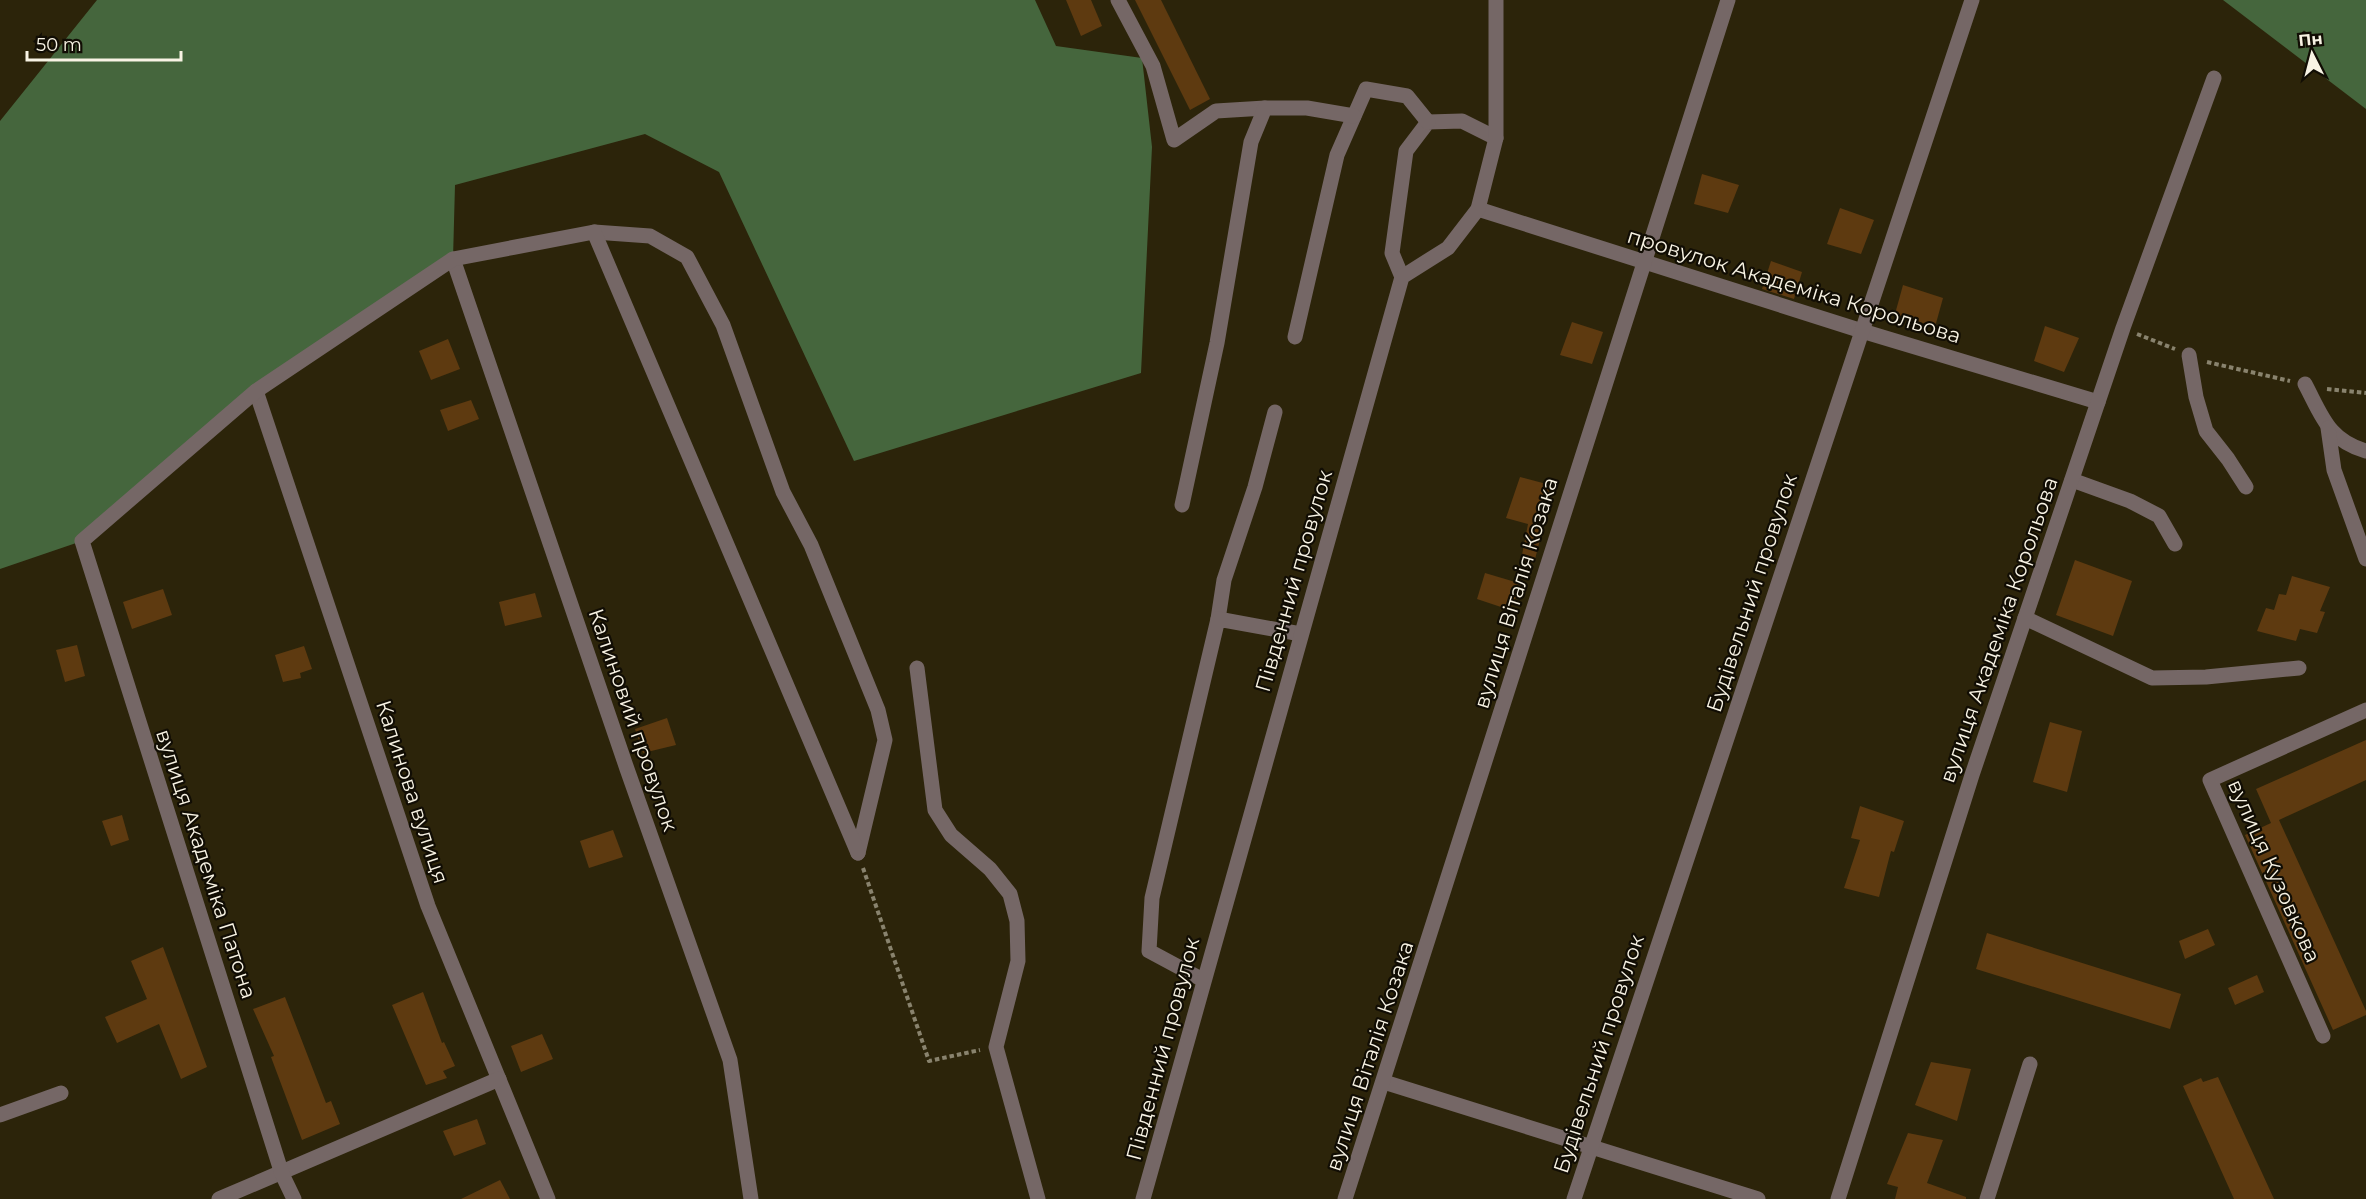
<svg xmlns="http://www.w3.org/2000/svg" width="2366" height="1199" viewBox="0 0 2366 1199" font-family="Montserrat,sans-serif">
<rect width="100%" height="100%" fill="#2c240a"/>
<!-- forest -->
<g fill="#45663d">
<polygon points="97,0 1035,0 1056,46 1142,58 1152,147 1141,373 854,461 719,172 645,134 455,185 453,259 256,391 82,541 0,569 0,121"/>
<polygon points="2223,0 2366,0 2366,109"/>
</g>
<!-- building -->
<g fill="#5e3a10">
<polygon points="1066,0 1091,0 1102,26 1081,36"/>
<polygon points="1135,0 1161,0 1210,99 1190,110"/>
<polygon points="1702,174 1739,185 1728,213 1694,204"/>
<polygon points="1840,208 1874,220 1861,254 1827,244"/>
<polygon points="1771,261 1802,272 1794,299 1762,289"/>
<polygon points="1903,285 1943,298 1935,327 1895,314"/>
<polygon points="1572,322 1603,332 1592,364 1560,355"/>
<polygon points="2045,326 2079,338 2064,372 2034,361"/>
<polygon points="448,339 460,369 431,380 419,351"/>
<polygon points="471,400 479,419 448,431 440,410"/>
<polygon points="1520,477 1554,486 1534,563 1521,560 1528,524 1506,518"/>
<polygon points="2075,560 2132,581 2113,636 2056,615"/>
<polygon points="1485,573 1522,584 1510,610 1477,599"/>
<polygon points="2292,576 2330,587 2320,611 2325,612 2317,633 2300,629 2296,641 2257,631 2266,608 2274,610 2279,594 2286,595"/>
<polygon points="163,589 172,615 132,629 123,602"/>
<polygon points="535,593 542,617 505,626 499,602"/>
<polygon points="77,645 85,676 65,682 56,650"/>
<polygon points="304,646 312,669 300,673 301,678 283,682 275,655"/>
<polygon points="667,718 676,745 643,753 635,729"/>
<polygon points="2050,722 2082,731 2067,792 2033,782"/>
<polygon points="2366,740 2366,780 2279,820 2366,1011 2366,1015 2333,1030 2245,835 2271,823 2256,789"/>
<polygon points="1860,806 1904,821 1894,852 1891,851 1879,897 1844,888 1860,840 1851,838"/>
<polygon points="122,815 129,840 111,846 102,821"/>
<polygon points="613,830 623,857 589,868 580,841"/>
<polygon points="2208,929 2215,945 2185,959 2179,941"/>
<polygon points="1987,933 2181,994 2170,1029 1976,969"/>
<polygon points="163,947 207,1067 181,1079 159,1024 117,1043 105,1017 147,999 131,961"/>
<polygon points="2257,975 2264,992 2235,1005 2228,988"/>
<polygon points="423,992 442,1043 444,1042 455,1066 443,1071 447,1078 426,1085 392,1005"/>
<polygon points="285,997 326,1103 331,1101 340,1124 302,1140 271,1057 274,1056 253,1009"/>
<polygon points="542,1034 553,1059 521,1072 511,1046"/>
<polygon points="1931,1062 1971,1069 1957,1121 1915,1105"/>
<polygon points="2218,1077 2274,1199 2234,1199 2183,1086 2201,1078 2203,1082"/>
<polygon points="477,1119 486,1144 454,1156 443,1131"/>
<polygon points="1908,1133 1943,1140 1927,1183 1966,1197 1966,1199 1895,1199 1898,1187 1887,1184"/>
<polygon points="500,1180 510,1199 461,1199"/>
</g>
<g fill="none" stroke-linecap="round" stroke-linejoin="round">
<!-- path -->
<g stroke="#89836e" stroke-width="4" stroke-dasharray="4.5 3" stroke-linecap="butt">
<polyline points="2137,334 2175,349"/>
<polyline points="2207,362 2290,381"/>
<polyline points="2327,389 2366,393"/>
<polyline points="863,868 929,1061 980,1050"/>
</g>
<!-- minor -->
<g stroke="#756766" stroke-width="15">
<polyline points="1118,0 1153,66 1174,140 1216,111 1265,108"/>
<polyline points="1478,209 1862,331 2098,402"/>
<polyline points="594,232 650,236 687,257 723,325 783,492 811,545 878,710 885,740 858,853"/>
<polyline points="453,259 627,769 730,1060 751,1199"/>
<polyline points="1402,277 1392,253 1406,151 1428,122 1462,121 1496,138"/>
<polyline points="1295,337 1337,155 1366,89 1407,96 1428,122"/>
<polyline points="2189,355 2196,397 2206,431 2228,459 2246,487"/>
<path d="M2305,384C2322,416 2328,440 2366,451"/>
<polyline points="256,391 428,906 548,1199"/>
<polyline points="2328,428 2334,470 2366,559"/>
<polyline points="2072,480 2130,501 2159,516 2175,544"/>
<polyline points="1182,505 1217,343 1251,142 1265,108 1307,108 1354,116"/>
<polyline points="2025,618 2152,678 2206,677 2299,668"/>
<polyline points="1218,619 1224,580 1255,487 1275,412"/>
<polyline points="917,668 935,810 951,835 990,869 1010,894 1017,921 1018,961 996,1047 1038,1199"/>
<polyline points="1203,980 1149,951 1152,898 1218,619 1301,634"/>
<polyline points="2323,1036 2210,780 2366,710"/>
<polyline points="1384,1082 1758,1199"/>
<polyline points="0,1115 61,1093"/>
<polyline points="219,1199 499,1079"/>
<polyline points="294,1199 282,1174 82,541 256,391 453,259 594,232 858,853"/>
<polyline points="1143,1199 1402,277 1448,248 1478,209 1496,138 1496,0"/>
<path d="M1345,1199C1475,800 1597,399 1728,0"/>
<polyline points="1574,1199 1972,0"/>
<polyline points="1838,1199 1972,775 2123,328 2214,78"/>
<polyline points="1987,1199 2030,1064"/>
</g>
</g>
<g text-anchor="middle" stroke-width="4.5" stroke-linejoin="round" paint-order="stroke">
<!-- street labels -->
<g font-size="21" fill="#f8f3e4" stroke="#110d04">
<text transform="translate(1794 286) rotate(17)" y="7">провулок Академіка Корольова</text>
<text transform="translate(1294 581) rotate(-74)" y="7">Південний провулок</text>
<text transform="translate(1516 593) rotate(-73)" y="7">вулиця Віталія Козака</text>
<text transform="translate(1752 593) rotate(-72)" y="7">Будівельний провулок</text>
<text transform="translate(1999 630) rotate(-71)" y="7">вулиця Академіка Корольова</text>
<text transform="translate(633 720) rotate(71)" y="7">Калиновий провулок</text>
<text transform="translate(412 792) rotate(72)" y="7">Калинова вулиця</text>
<text transform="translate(206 864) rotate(72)" y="7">вулиця Академіка Патона</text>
<text transform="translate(2274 871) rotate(66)" y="7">вулиця Кузовкова</text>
<text transform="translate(1163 1049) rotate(-75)" y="7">Південний провулок</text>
<text transform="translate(1599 1054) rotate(-72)" y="7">Будівельний провулок</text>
<text transform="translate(1370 1056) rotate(-72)" y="7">вулиця Віталія Козака</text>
</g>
</g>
<!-- north arrow -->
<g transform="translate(2312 54) rotate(354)" stroke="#110d04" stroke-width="4.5" paint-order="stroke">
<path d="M0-4.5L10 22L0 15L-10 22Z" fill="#f8f3e4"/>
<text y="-9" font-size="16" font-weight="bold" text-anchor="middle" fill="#f8f3e4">Пн</text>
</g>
<!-- scale -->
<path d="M27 51v9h154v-9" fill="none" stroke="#f8f3e4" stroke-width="3"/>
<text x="36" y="51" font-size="18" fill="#f8f3e4" stroke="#110d04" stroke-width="4.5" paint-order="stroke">50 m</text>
</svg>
